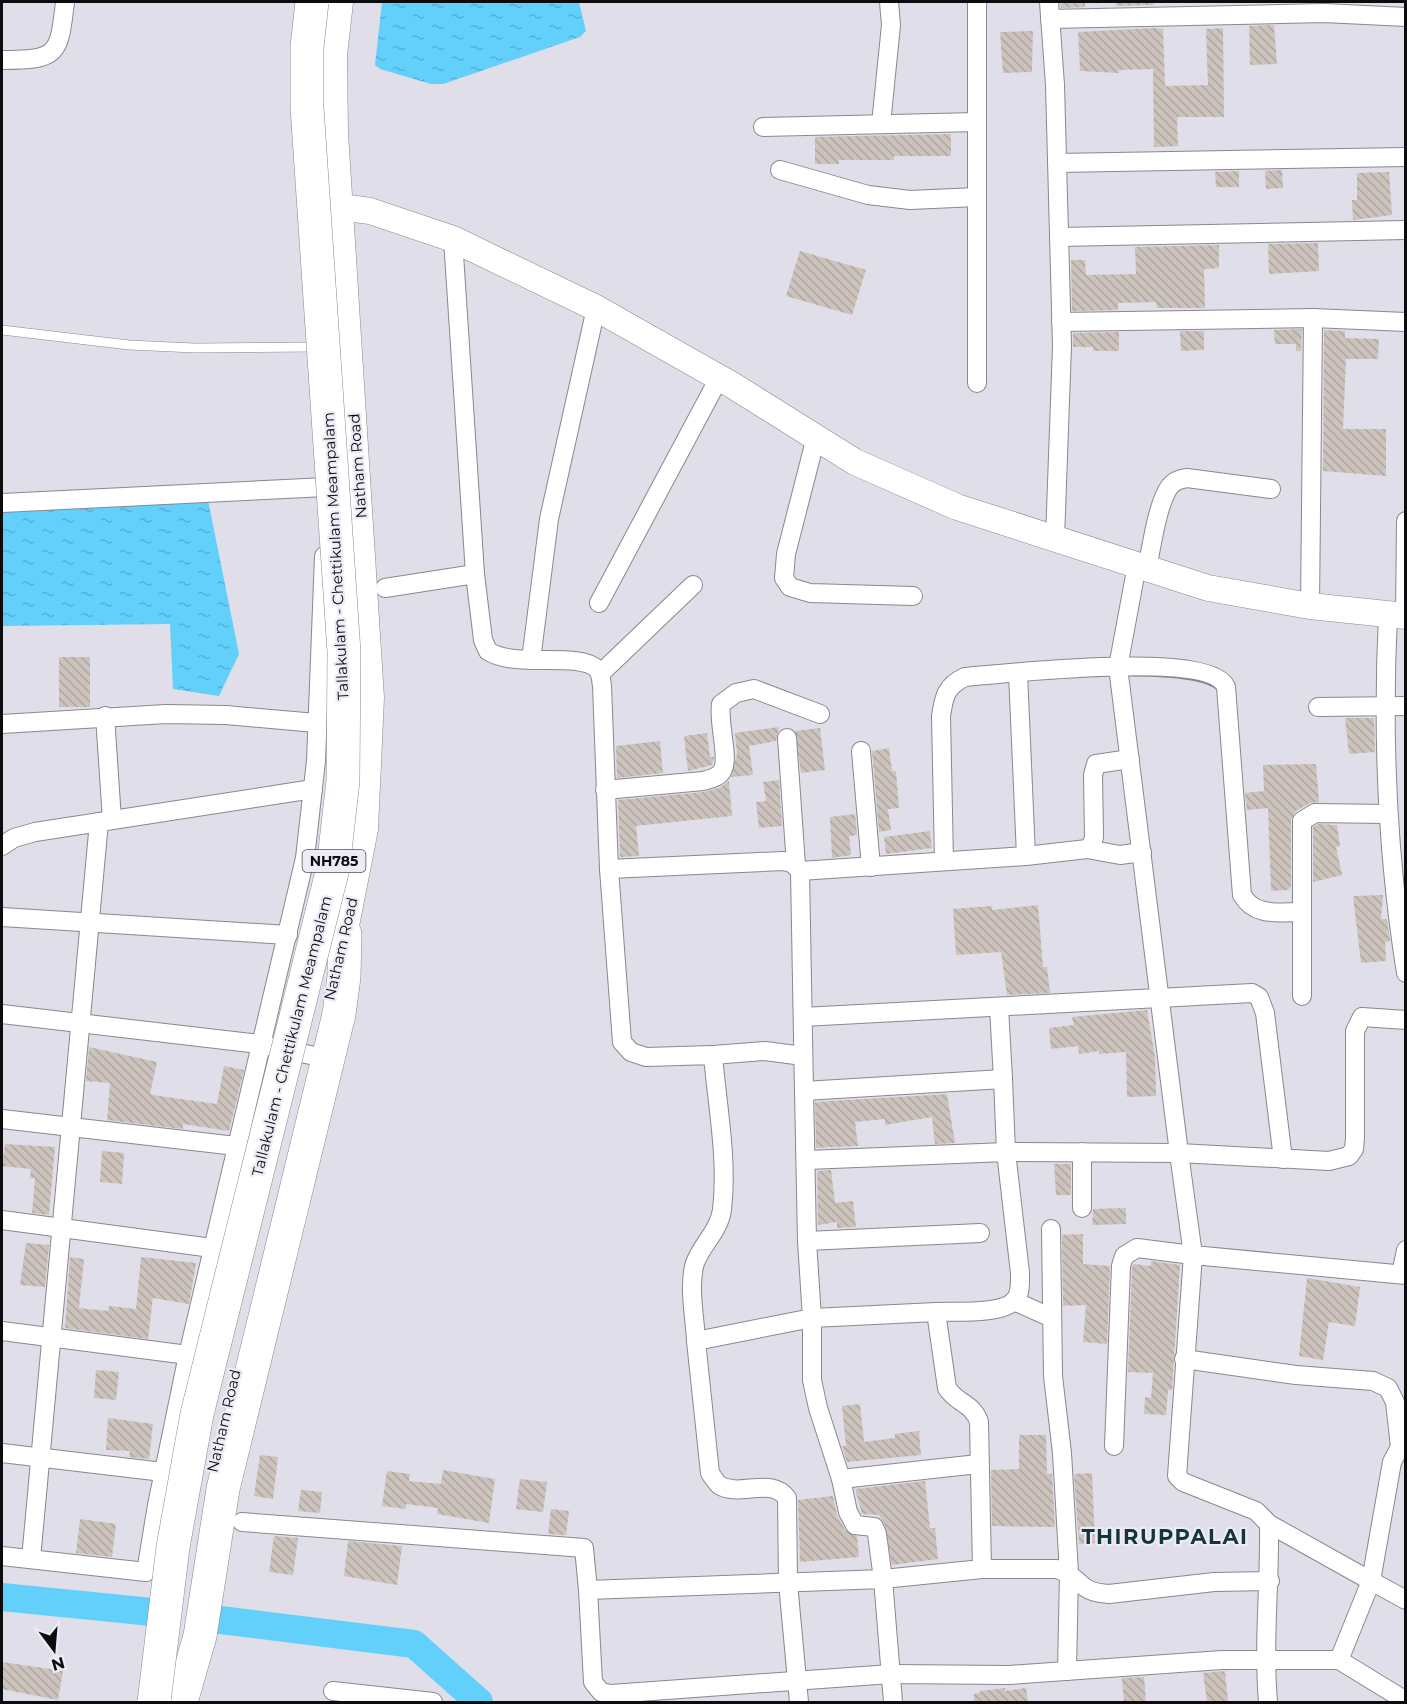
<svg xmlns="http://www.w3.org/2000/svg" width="1407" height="1704" viewBox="0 0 1407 1704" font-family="Montserrat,sans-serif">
<defs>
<pattern id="water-ripples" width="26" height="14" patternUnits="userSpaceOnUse" patternTransform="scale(1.5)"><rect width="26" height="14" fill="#62d0fb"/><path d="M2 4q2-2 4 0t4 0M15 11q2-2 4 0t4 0" fill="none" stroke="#54b1d6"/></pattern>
<pattern id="building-back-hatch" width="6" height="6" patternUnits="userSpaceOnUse" patternTransform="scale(1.5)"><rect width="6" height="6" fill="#cdc3bd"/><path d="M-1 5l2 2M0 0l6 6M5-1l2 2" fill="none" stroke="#afa6a1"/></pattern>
</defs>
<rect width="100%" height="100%" fill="#dfdee9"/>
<!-- water -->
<g fill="url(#water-ripples)">
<polygon points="382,2 579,2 586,31 580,37 443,84 431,84 380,69 375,65"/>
<polygon points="208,500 239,654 219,696 173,689 170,624 2,626 2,510"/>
</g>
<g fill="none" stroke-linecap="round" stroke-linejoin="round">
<!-- river -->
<g stroke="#62d0fb" stroke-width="28">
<polyline points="2,1597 152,1612"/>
<polyline points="213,1619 414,1644 479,1702"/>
</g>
</g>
<!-- building -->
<g fill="url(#building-back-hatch)">
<polygon points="1060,2 1085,2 1085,7 1061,8"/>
<polygon points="1116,2 1153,2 1154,5 1116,6"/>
<polygon points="1274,25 1277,64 1250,65 1249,26"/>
<polygon points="1154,28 1163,29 1165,86 1208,85 1206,29 1223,28 1224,117 1177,117 1178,146 1154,147 1153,69 1119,70 1119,73 1080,71 1078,32"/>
<polygon points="1033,31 1032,72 1003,73 1000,32"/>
<polygon points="951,134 951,156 894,156 894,160 839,160 839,164 815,164 815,137"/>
<polygon points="1282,170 1283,188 1266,189 1265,171"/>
<polygon points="1239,171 1239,187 1216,187 1215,172"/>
<polygon points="1389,172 1392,215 1353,220 1352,200 1357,200 1357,173"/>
<polygon points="1318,243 1319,271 1269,274 1268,244"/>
<polygon points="1219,245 1219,268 1204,269 1205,308 1157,308 1156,302 1118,303 1118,310 1072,311 1071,260 1085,260 1086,275 1136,274 1135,247"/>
<polygon points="800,251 866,270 852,315 786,296"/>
<polygon points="1302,329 1301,351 1296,351 1296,344 1275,344 1274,330"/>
<polygon points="1324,330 1345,331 1345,338 1379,339 1378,359 1346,359 1343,429 1386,429 1386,476 1323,471"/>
<polygon points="1180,331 1204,331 1204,350 1181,351"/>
<polygon points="1119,332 1119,351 1093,351 1093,347 1073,347 1073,333"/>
<rect x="59" y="657" width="31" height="50"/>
<polygon points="1345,718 1374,718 1375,752 1349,754"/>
<polygon points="779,727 776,741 749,746 753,775 731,777 737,754 735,733"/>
<polygon points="820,728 825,770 801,773 795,731"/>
<polygon points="707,733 710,757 714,757 712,765 688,771 684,736"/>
<polygon points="660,741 663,773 617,778 616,746"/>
<polygon points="889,748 892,771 896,771 899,808 888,809 891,830 879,832 872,751"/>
<polygon points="1316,764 1319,802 1310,803 1296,811 1291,820 1291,886 1288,890 1271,891 1268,808 1247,810 1245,793 1264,791 1263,765"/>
<polygon points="779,780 782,826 759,828 756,802 766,801 763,782"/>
<polygon points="729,781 732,816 636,826 639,856 620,857 618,800 704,792 719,788"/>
<polygon points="855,814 857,835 849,836 851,855 832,858 830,817"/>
<polygon points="1318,824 1337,825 1340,846 1336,847 1342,875 1313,882 1313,827"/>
<polygon points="930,831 932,848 886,854 884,837"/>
<polygon points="1383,895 1381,919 1387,919 1390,941 1385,942 1386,961 1361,963 1353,896"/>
<polygon points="1038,905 1043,967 1047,967 1050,993 1007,995 1001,952 956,955 953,909 992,906 992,910"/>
<polygon points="1147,1010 1155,1057 1156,1096 1127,1097 1126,1052 1099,1054 1099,1051 1079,1054 1078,1046 1051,1049 1049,1028 1074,1025 1072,1017"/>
<polygon points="89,1047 157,1062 150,1094 159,1096 217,1104 224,1066 244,1070 229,1131 183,1124 183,1129 107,1120 110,1083 86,1081"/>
<polygon points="947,1094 955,1143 935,1144 932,1117 885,1125 885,1119 855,1122 858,1146 816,1148 815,1102"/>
<polygon points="5,1144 55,1147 49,1215 32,1213 35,1178 30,1178 31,1169 2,1166"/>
<polygon points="102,1151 124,1153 122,1184 100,1182"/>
<polygon points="1054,1164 1071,1164 1071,1195 1056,1195"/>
<polygon points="831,1170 835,1203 853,1201 856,1227 837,1228 837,1222 818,1225 817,1171"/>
<polygon points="1126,1208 1126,1224 1092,1225 1093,1209"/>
<polygon points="1083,1234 1083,1264 1110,1266 1107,1344 1083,1342 1086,1305 1063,1306 1062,1235"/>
<polygon points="26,1243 49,1245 45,1287 20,1285"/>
<polygon points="70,1257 84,1259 79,1308 108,1311 109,1306 136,1309 141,1257 196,1263 189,1304 153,1298 148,1339 65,1328"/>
<polygon points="1151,1261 1180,1265 1172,1390 1168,1390 1166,1415 1144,1414 1145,1397 1151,1398 1153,1373 1128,1372 1132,1268 1133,1264 1151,1266"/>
<polygon points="1307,1278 1360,1287 1355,1326 1329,1322 1323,1360 1299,1356"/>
<polygon points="96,1370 119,1372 116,1400 94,1398"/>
<polygon points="860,1404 864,1442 895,1438 895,1434 919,1431 921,1455 847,1462 842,1446 846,1446 842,1406"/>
<polygon points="108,1418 153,1424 149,1459 129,1457 130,1451 106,1450"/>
<polygon points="1019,1435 1046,1435 1047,1474 1052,1474 1055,1527 992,1526 991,1470 1019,1469"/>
<polygon points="260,1455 278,1457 273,1499 254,1496"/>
<polygon points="443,1470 495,1479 489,1523 437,1514 438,1508 406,1504 406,1509 382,1506 387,1471 410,1474 409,1481 441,1484"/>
<polygon points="1092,1473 1095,1543 1079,1544 1074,1474"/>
<polygon points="520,1479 547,1482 543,1512 516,1509"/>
<polygon points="925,1481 930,1528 935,1528 938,1559 892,1565 884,1523 879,1515 862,1514 855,1489"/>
<polygon points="301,1490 322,1492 320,1513 298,1511"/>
<polygon points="833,1496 837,1515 845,1530 857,1536 859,1557 800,1562 798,1500"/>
<polygon points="551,1509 569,1511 566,1535 548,1534"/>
<polygon points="80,1519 116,1524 112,1557 76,1553"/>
<polygon points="274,1536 298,1538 293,1575 269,1572"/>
<polygon points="348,1541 402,1546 397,1585 344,1576"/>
<polygon points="2,1662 63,1671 58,1700 2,1689"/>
<polygon points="1225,1671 1228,1702 1207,1702 1203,1673"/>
<polygon points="1144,1677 1146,1702 1124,1702 1122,1678"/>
<polygon points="1005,1688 1005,1691 1026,1688 1028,1702 974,1702 974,1694 980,1693 980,1691"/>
</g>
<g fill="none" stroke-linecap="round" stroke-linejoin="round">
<defs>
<polyline id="lane" points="2,330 129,345 194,348 317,347"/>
<g id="street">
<polyline points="1049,2 1055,85 1062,346 1055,539"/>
<polyline points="1050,19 1324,13 1406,17"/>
<path d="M2,60C58,60 59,55 65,2"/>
<polyline points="881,124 891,25 889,2"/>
<polyline points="763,127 977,122"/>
<polyline points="1057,163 1406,157"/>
<polyline points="780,170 868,195 910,200 977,197"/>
<polyline points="1059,237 1406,230"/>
<polyline points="453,239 475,574"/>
<polyline points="1061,322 1313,318 1406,322"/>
<polyline points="977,383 977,2"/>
<polyline points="816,437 786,554 784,578 790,587 810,593 913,596"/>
<polyline points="2,503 326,487"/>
<path d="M1147,568C1152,546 1157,504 1170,486C1174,481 1180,479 1187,478L1271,489"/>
<path d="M385,588L475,574L483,640L488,651C515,669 579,651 597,669C601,673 601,680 602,686L609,869L783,861L792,863L800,871"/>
<polyline points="599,603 719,378"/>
<polyline points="1310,606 1313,318"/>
<path d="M1388,615C1382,735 1387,854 1406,973"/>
<polyline points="1405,616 1406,521"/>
<polyline points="531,660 549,519 596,308"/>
<polyline points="1018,673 1026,856"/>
<polyline points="600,674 693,585"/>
<polyline points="1318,707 1406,706"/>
<polyline points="105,716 112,820"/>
<polyline points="2,724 166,714 226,715 316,723"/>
<polyline points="787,738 796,865"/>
<polyline points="861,751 871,867"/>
<path d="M605,790L703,781C711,779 720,777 723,769C729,756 718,723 721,704L736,693L754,689L820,714"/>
<polyline points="2,846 14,838 35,832 313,789"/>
<polyline points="1087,849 1120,855 1142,852"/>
<path d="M944,861L941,716C944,696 946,686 965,677C1004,674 1210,650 1226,687L1242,895C1255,917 1278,912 1301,912"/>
<path d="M609,869L622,1042L631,1052L646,1057L713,1055C717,1105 728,1159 722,1210C719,1231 702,1244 695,1263C688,1286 695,1317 696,1341"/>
<polyline points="2,917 288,935"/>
<polyline points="1302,996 1302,821 1315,813 1387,814"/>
<polyline points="999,1007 1003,1079"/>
<polyline points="2,1014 259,1044 315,1056"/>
<polyline points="803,1017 1252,993 1259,997 1265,1013 1283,1159"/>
<polyline points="713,1055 765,1051 803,1056"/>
<polyline points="804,1091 800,871 1026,856 1087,849 1092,844 1094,837 1093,775 1096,764 1130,759"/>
<polyline points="2,1119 236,1146"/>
<path d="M807,1160L1006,1152L1020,1273C1020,1282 1021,1293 1015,1300C1002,1315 955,1311 936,1312"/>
<polyline points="1082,1208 1082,1152"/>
<polyline points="2,1220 212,1248"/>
<polyline points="1051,1229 1053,1376 1062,1453 1069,1573 1067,1671"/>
<polyline points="807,1241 980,1233"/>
<polyline points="1401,1274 1406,1250"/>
<polyline points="1014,1301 1052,1318"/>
<polyline points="2,1331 188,1355"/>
<polyline points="1184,1359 1296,1375 1373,1381 1388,1388 1395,1402 1400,1447"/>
<polyline points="1114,1446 1121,1266 1124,1256 1137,1248 1193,1255 1179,1153 1329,1161 1349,1156 1354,1149 1355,1138 1355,1031 1362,1017 1406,1020"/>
<polyline points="2,1453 163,1472"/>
<polyline points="841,1479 978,1464"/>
<path d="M242,1522L584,1548L588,1590L883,1579L982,1569L979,1422C973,1403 957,1404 947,1388L936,1312L812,1318V1380L818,1408L841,1479L848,1512L855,1525L874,1527L877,1534L883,1579L893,1702"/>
<polyline points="1269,1524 1371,1581 1392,1462 1400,1447 1406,1444"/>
<polyline points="2,1556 146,1572 157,1505 188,1355 305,858 316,761 324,556"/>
<polyline points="31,1559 99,822"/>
<path d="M982,1569H1057C1084,1578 1076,1592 1109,1594L1214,1582L1270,1581"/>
<polyline points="588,1590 593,1682 601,1692 611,1694 891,1674 1009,1675 1222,1660 1339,1660 1371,1581 1406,1600"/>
<polyline points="1339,1660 1406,1701"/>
<polyline points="333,1691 433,1702"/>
<path d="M799,1702L788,1583L787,1498C770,1476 740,1498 719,1485C716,1482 712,1476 710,1473L696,1341L812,1318L807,1241L804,1091L1003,1079L1006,1152L1179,1153L1118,667L1137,565"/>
<path d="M1268,1702C1263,1643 1270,1584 1269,1524L1256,1511L1183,1482L1177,1476L1193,1255L1406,1275"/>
</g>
<g id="secondary">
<polyline points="340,2 334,55 335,133 371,698 365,829 341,951"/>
<polyline points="323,208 340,207 370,211 453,239 488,256 596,308 732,385 855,462 957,507 1208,588 1310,606 1406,616"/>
</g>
<polyline id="highway" points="181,1702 200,1636 223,1489 339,1014 344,977 345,934"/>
</defs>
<!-- lane casing -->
<use href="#lane" stroke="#888891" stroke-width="10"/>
<!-- street casing -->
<use href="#street" stroke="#888891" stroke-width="20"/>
<!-- secondary casing -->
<use href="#secondary" stroke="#888891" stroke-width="27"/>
<!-- highway casing -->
<use href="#highway" stroke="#888891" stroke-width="34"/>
<!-- lane -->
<use href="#lane" stroke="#fff" stroke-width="9"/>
<!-- street -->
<use href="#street" stroke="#fff" stroke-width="18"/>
<!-- secondary -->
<use href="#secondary" stroke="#fff" stroke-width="26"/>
<!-- highway -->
<use href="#highway" stroke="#fff" stroke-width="33"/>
<defs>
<polyline id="highway-bridge" points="154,1702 173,1547 197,1414 333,868 343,781 344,652 307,107 307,47 312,2"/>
</defs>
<!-- highway-bridge casing -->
<use href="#highway-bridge" stroke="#888891" stroke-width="34" stroke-linecap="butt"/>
<!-- highway-bridge -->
<use href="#highway-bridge" stroke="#fff" stroke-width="33"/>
</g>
<g text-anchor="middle" stroke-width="4.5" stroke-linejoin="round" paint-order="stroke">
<!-- shield labels -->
<rect fill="#ecebf6" stroke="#4f4f54" stroke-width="1.5" x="302.5" y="850" width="63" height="22" rx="4.5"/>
<g font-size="14" font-weight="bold" fill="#0c0c0f">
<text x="334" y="866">NH785</text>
</g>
<!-- street labels -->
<g font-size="15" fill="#0c0c0f" stroke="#ecebf6">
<text transform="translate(358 466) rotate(-94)" y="5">Natham Road</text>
<text transform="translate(336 556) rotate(-93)" y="5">Tallakulam - Chettikulam Meampalam</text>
<text transform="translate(341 949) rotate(-77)" y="5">Natham Road</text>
<text transform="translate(292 1036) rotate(-76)" y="5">Tallakulam - Chettikulam Meampalam</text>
<text transform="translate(224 1421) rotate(-77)" y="5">Natham Road</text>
</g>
<!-- district labels -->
<g font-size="21" font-weight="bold" letter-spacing="1.5" fill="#13353b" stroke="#ecebf6">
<text x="1165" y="1544">THIRUPPALAI</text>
</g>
</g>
<!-- border -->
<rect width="1407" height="1704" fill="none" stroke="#0c0c0f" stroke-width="6"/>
<!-- north arrow -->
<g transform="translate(54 1650) rotate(164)" stroke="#ecebf6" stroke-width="4.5" paint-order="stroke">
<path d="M0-4.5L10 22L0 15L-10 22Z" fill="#0c0c0f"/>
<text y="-9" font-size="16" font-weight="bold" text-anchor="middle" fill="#0c0c0f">N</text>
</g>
</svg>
